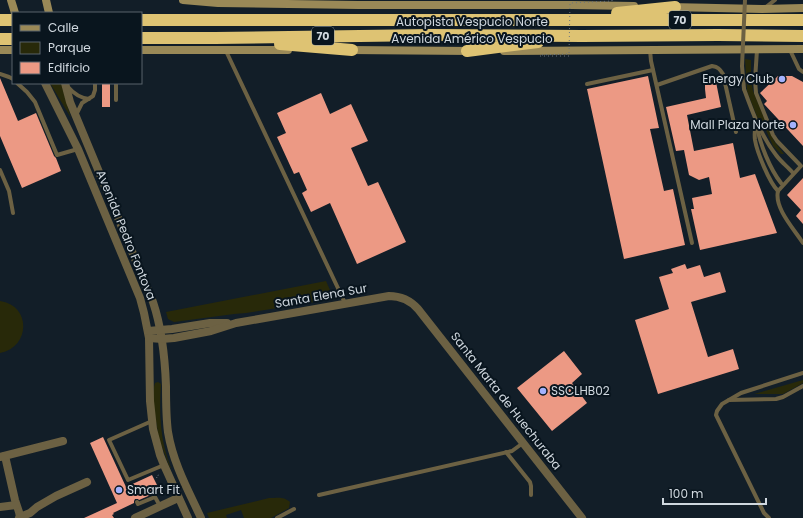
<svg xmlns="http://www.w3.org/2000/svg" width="803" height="518" viewBox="0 0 803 518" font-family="Poppins,sans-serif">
<rect width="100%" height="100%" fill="#121e28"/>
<!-- green -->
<g fill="#282909">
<polygon points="745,59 751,60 751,80 753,91 774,141 784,154 781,154 773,146 765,128 758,119 750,99 747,91"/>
<polygon points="50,83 61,83 71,118"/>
<polygon points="326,281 334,299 246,313 234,314 174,322 168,319 166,312"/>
<path d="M0,301C31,305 31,347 0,353Z"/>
<polygon points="803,380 803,383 783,394 754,394"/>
<path d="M158,382L161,384C159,413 160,441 171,468H170L159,439L153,404L154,387L155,383Z"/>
<path d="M269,498C278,498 283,496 290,502L289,508L271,518H244L241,510L226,515L227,518H209L207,513Z"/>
</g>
<!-- building -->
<g fill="#ec9984">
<polygon points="648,76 659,128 650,129 664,191 673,189 685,245 624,259 587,89"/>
<polygon points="778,76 792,76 803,82 803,146 764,104 767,101 760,93"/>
<polygon points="715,77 721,107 687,115 694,151 733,143 740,178 755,174 777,233 700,250 691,209 694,209 692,198 712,194 709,177 699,180 689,175 684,150 676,151 666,107 706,98 705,89 705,85 708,80"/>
<polygon points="0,78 18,121 36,113 54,156 56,158 61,171 22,188 0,136"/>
<rect x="102" y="83" width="8" height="24"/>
<polygon points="321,93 330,114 351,104 368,141 351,148 368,186 378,182 406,242 357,264 330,203 311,212 302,193 307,190 299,172 294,174 277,137 286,133 277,113"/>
<polygon points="803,178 803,224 796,216 801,210 787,195"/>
<polygon points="685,264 687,269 700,265 704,277 720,272 726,292 691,302 708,357 733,349 739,369 658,394 635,320 669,309 659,277 673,273 671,269"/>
<polygon points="564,351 582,374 572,383 587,403 552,431 517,388"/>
<polygon points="103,437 126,487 152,475 160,491 139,500 138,499 135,499 134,501 134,503 113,513 114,514 112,515 114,518 84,518 117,503 90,443"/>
</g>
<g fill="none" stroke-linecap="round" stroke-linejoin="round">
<!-- path -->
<polyline stroke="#6b757e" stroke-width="1" stroke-dasharray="1 3" stroke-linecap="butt" points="157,478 156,476 159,475"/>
<!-- service -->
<g stroke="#6c6143" stroke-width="4">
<polyline points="766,7 775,0"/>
<polyline points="650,50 651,61 692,243"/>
<path d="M757,50L755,80L756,93L773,135L777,141L801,166L778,191C774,208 794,229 803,243"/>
<polyline points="790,50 799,69 803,72"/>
<polyline points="226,51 345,303"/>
<polyline points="0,74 9,77 13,79"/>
<polyline points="17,83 27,92 35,102 57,155 78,149"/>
<polyline points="587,84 653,70"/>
<path d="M657,85L712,66C718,67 720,69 723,74L736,132"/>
<path d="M68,87C74,94 80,98 89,99"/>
<path d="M744,89C752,111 761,136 776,155C781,162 788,167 793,173"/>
<polyline points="116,100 116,83"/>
<polyline points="76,115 82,103 93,96 95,90 95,83"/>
<path d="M756,121C755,127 754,133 755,140C757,152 769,182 778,191"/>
<path d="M757,127C760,144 770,169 781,183"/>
<polyline points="0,170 9,191 13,213"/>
<polyline points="729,400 776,399 783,397 803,386"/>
<polyline points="152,421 109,440 128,480 164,465"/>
<polyline points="506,452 530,482 531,486 531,495"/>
<polyline points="319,495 512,451 523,443"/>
<polyline points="137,502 138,504 155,497 160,506"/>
<polyline points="277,518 294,509"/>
<polyline points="769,518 764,513 716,415 717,411 722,404 741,393 803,373"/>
</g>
<!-- minor -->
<g stroke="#6c6143" stroke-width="8">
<polyline points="5,456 15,500 19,512 20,517"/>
<polyline points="0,457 63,441"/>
<polyline points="0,507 16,505"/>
<polyline points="19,518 20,517 30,513 37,507 56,496 87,482"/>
<polyline points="135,518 178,498"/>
</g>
<!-- tertiary -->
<g stroke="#6c6143" stroke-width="8">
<polyline points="45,83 78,149 140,298 144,313 149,338 150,401 153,429 160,455 164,465 188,518"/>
<path d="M65,83L70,102L153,302C162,329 165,358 166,386C166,402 166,417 168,432C173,463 188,490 201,518"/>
<polyline points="148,331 172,329 210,323 227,323"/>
<path d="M149,338L162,339L174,338L211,331L236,323L389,296C401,296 410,300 418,309L582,518"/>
</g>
<!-- secondary -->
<g stroke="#9a8957" stroke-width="8">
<polyline points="11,0 15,13"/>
<polyline points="46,0 49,13"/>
<polyline points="183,0 218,3 358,5 572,5 634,6"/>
<polyline points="670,7 762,9 803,8"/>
<polyline points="0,50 13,50"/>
<polyline points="141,50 288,50"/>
<polyline points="348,50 472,51"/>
<polyline points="504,51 803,49"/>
</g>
<!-- motorway -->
<g stroke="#dec373" stroke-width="12">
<polyline points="617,13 675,7"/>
<polyline points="0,20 13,20"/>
<polyline points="141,20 803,20"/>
<polyline points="141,38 215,38 430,35 582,36 718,35 803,36"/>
<polyline points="0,39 13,39"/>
<polyline points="280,44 352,50"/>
<polyline points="467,51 538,42"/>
</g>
<!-- path-bridge -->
<polyline stroke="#6b757e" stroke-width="1" stroke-dasharray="1 3" stroke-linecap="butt" points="569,56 540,56 540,55 569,54 570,3 612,1 612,0"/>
<!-- service-bridge -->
<polyline stroke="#6c6143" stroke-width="4" points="744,89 742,66 745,0"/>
</g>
<!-- markers -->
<g fill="#a3b2fd" stroke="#09151e" stroke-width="1.5">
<circle cx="782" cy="79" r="4"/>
<circle cx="793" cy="125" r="4"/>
<circle cx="543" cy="391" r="4"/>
<circle cx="119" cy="490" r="4"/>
</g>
<g text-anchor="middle" stroke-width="4" stroke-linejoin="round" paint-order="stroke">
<!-- shield labels -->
<g fill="#09151e" stroke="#949ea5" stroke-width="1">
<rect x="669" y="11" width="22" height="18" rx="3"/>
<rect x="312" y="27" width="22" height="18" rx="3"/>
</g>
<g font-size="11" font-weight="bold" fill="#d0d8df">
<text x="680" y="24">70</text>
<text x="323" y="40">70</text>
</g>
<!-- street labels -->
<g font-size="12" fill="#d0d8df" stroke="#09151e">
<text x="472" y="26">Autopista Vespucio Norte</text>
<text x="472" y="43">Avenida Américo Vespucio</text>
<text transform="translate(126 235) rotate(68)" y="4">Avenida Pedro Fontova</text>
<text transform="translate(321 296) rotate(-10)" y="4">Santa Elena Sur</text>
<text transform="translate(506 401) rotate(52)" y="4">Santa Marta de Huechuraba</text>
</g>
<!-- poi labels -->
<g font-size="12" fill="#d0d8df" stroke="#09151e" text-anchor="end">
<text x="774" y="83">Energy Club</text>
<text x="785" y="129">Mall Plaza Norte</text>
<text x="551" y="395" text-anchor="start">SSCLHB02</text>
<text x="127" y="494" text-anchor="start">Smart Fit</text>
</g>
</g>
<!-- legend -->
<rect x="12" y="12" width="130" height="72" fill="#09151e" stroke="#59636b"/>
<rect x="20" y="25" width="20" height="6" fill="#9a8957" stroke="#59636b"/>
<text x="48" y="32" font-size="12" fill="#d0d8df">Calle</text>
<rect x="20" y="42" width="20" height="12" fill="#282909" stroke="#59636b"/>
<text x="48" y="52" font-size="12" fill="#d0d8df">Parque</text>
<rect x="20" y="62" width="20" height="12" fill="#ec9984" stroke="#59636b"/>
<text x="48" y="72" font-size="12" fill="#d0d8df">Edificio</text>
<!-- scale -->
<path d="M663 498v6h103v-6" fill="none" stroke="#d0d8df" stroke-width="2"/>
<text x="669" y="498" font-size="12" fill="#d0d8df" stroke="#09151e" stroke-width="3" paint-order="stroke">100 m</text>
</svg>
